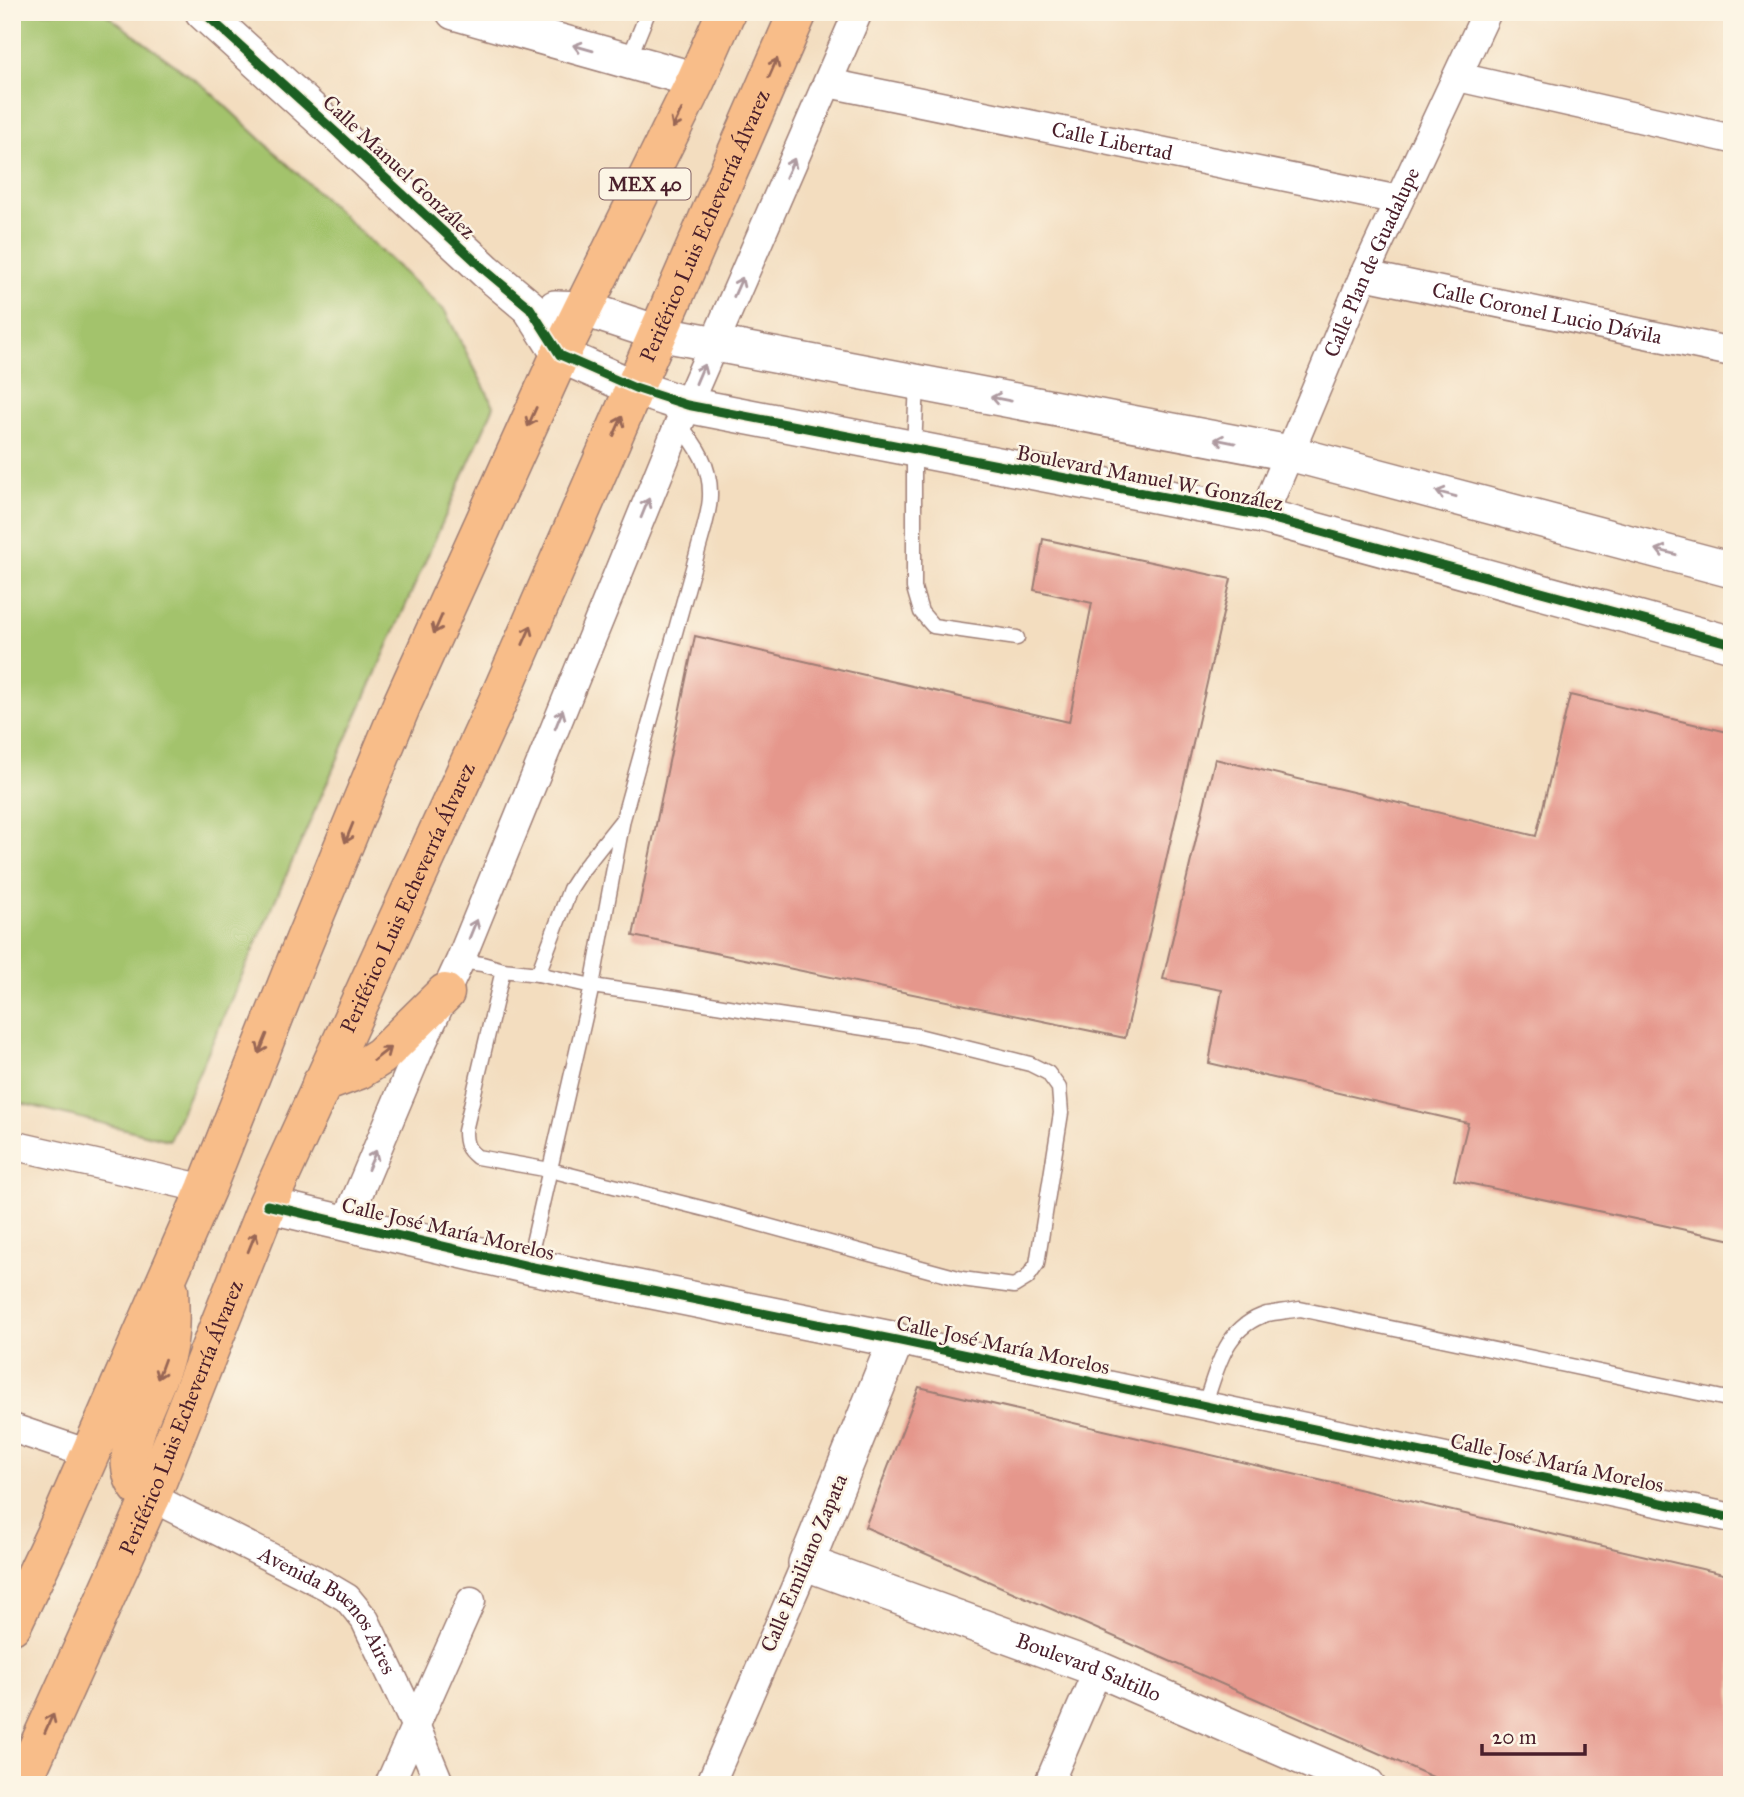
<svg xmlns="http://www.w3.org/2000/svg" width="1744" height="1797" viewBox="0 0 1744 1797" font-family="'IM FELL Great Primer',serif">
<rect width="100%" height="100%" fill="#fcf5e5"/>
<filter id="ink" filterUnits="userSpaceOnUse"><feTurbulence type="fractalNoise" baseFrequency=".0143" numOctaves="2"/><feDisplacementMap in="SourceGraphic" scale="14" xChannelSelector="R" yChannelSelector="G"/><feConvolveMatrix kernelMatrix="1 2 1 2 8 2 1 2 1" color-interpolation-filters="sRGB"/></filter>
<filter id="wash" filterUnits="userSpaceOnUse"><feTurbulence type="fractalNoise" baseFrequency=".00686" numOctaves="4" result="noise"/><feDisplacementMap in="SourceGraphic" scale="28" xChannelSelector="R" yChannelSelector="G"/><feGaussianBlur stdDeviation="1.57" result="paint"/><feColorMatrix in="noise" values="0 0 0 0 0 0 0 0 0 0 0 0 0 0 0 0 0 1.4 0 .05"/><feComposite in="paint" operator="in"/></filter>
<g filter="url(#wash)">
<rect width="100%" height="100%" fill="#f3ddbf"/>
<!-- green -->
<polygon fill="#a3c36c" stroke="#76714c" stroke-width="2" points="12,12 103,12 206,88 445,311 494,406 169,1140 12,1101"/>
<g id="blocks">
<!-- building -->
<g fill="#e5978c">
<polygon points="1043,539 1231,579 1125,1038 633,936 695,636 1069,722 1092,603 1034,590"/>
<polygon points="1570,695 1732,733 1732,1240 1454,1180 1468,1123 1209,1063 1222,990 1163,979 1215,759 1536,836"/>
<polygon points="919,1387 1732,1576 1732,1785 1451,1785 865,1527"/>
</g>
</g>
</g>
<g filter="url(#ink)">
<use href="#blocks" fill-opacity="0" stroke="#9e7e75" stroke-width="2"/>
<g fill="none" stroke-linecap="round" stroke-linejoin="round">
<defs>
<g id="service">
<polyline points="628,61 648,12"/>
<polyline points="917,383 914,449 914,588 921,612 933,626 1017,638"/>
<path d="M460,961L482,964L503,970L538,974L592,986L675,998L758,1012L918,1036L1030,1064L1048,1073L1059,1088L1061,1113L1037,1264L1027,1278L1014,1286L962,1279L709,1210L550,1170L477,1157C467,1149 465,1144 465,1131L503,970"/>
<polyline points="538,974 570,889 583,869 622,820"/>
<path d="M528,1265L592,986L623,819L705,525C707,516 710,506 710,496C711,466 697,446 679,424"/>
<path d="M1204,1406C1218,1368 1224,1327 1267,1314C1278,1312 1289,1311 1300,1309L1732,1400"/>
</g>
<g id="minor">
<polyline points="1458,77 1732,139"/>
<path id="s1" d="M828,83L1399,200"/>
<path id="s2" d="M1364,275L1732,352"/>
<path id="s3" d="M1263,516L1364,275L1487,12"/>
<polyline points="12,1145 206,1189"/>
<polyline points="346,1223 418,1052 460,961 679,424 858,12"/>
<polyline points="896,1340 1732,1518"/>
<polyline points="12,1428 89,1454"/>
<path id="s4" d="M151,1497L325,1585L347,1598L365,1620L416,1727L440,1785"/>
<polyline points="389,1785 471,1601"/>
<polyline points="710,1785 806,1563"/>
<polyline points="1048,1785 1098,1669"/>
</g>
<g id="tertiary">
<polyline points="203,12 339,135 486,271 530,308 560,355 635,388 687,405 1263,516 1732,644"/>
<polyline points="454,12 696,80"/>
<polyline points="555,308 585,309 658,333 1289,453 1732,570"/>
<path id="s5" d="M267,1205L528,1266L896,1340L806,1563L1098,1669L1367,1785"/>
</g>
<g id="primary">
<polyline points="321,1084 359,1070 381,1056 445,993"/>
<path d="M151,1497C103,1471 153,1396 164,1360C171,1337 170,1314 169,1290"/>
<polyline points="12,1625 55,1534 206,1189 301,949 402,704 560,355 696,80 726,12"/>
<path id="s6" d="M21,1785L151,1497L267,1205L501,694L798,12"/>
</g>
</defs>
<!-- service casing -->
<use href="#service" stroke="#9e7e75" stroke-width="17"/>
<!-- minor casing -->
<use href="#minor" stroke="#9e7e75" stroke-width="31"/>
<!-- tertiary casing -->
<use href="#tertiary" stroke="#9e7e75" stroke-width="38"/>
<!-- primary casing -->
<use href="#primary" stroke="#9e7e75" stroke-width="41"/>
<!-- service -->
<use href="#service" stroke="#fff" stroke-width="14"/>
<!-- minor -->
<use href="#minor" stroke="#fff" stroke-width="28"/>
<!-- tertiary -->
<use href="#tertiary" stroke="#fff" stroke-width="35"/>
<!-- primary -->
<use href="#primary" stroke="#f8bd89" stroke-width="38"/>
<defs>
<g id="cycleway">
<polyline points="203,12 339,135 486,271 530,308 560,355 635,388 687,405 1263,516 1732,644"/>
<polyline points="267,1205 528,1266 896,1340 1732,1518"/>
</g>
</defs>
<!-- cycleway casing -->
<use href="#cycleway" stroke="#fcf5e5" stroke-width="13"/>
<!-- cycleway -->
<use href="#cycleway" stroke="#1b5e20" stroke-width="9"/>
</g>
<!-- one-way arrows -->
<defs><path id="oneway-shaft" d="M-6 0H5M1.5-3L5.5 0L1.5 3" fill="none" stroke-width="1.6" stroke-linecap="round" stroke-linejoin="round" transform="scale(1.75)"/></defs>
<g stroke="#ae9aa0">
<use href="#oneway-shaft" transform="translate(583 48) rotate(-164)"/>
<use href="#oneway-shaft" transform="translate(790 168) rotate(-66)"/>
<use href="#oneway-shaft" transform="translate(738 287) rotate(-66)"/>
<use href="#oneway-shaft" transform="translate(700 374) rotate(-67)"/>
<use href="#oneway-shaft" transform="translate(1001 399) rotate(-169)"/>
<use href="#oneway-shaft" transform="translate(1225 441) rotate(-169)"/>
<use href="#oneway-shaft" transform="translate(1446 494) rotate(-165)"/>
<use href="#oneway-shaft" transform="translate(645 508) rotate(-68)"/>
<use href="#oneway-shaft" transform="translate(1666 552) rotate(-165)"/>
<use href="#oneway-shaft" transform="translate(559 719) rotate(-68)"/>
<use href="#oneway-shaft" transform="translate(473 929) rotate(-68)"/>
<use href="#oneway-shaft" transform="translate(372 1160) rotate(-67)"/>
</g>
<g stroke="#986655">
<use href="#oneway-shaft" transform="translate(773 68) rotate(-66)"/>
<use href="#oneway-shaft" transform="translate(677 119) rotate(116)"/>
<use href="#oneway-shaft" transform="translate(532 417) rotate(114)"/>
<use href="#oneway-shaft" transform="translate(618 426) rotate(-66)"/>
<use href="#oneway-shaft" transform="translate(438 624) rotate(114)"/>
<use href="#oneway-shaft" transform="translate(527 635) rotate(-66)"/>
<use href="#oneway-shaft" transform="translate(349 833) rotate(112)"/>
<use href="#oneway-shaft" transform="translate(263 1044) rotate(112)"/>
<use href="#oneway-shaft" transform="translate(382 1054) rotate(-38)"/>
<use href="#oneway-shaft" transform="translate(252 1242) rotate(-68)"/>
<use href="#oneway-shaft" transform="translate(161 1369) rotate(110)"/>
<use href="#oneway-shaft" transform="translate(49 1723) rotate(-66)"/>
</g>
</g>
<g text-anchor="middle" stroke-width="5" stroke-linejoin="round" paint-order="stroke">
<!-- shield labels -->
<rect fill="#fcf5e5" stroke="#7f5f63" stroke-width="2" x="599.5" y="168.5" width="91" height="31" rx="5"/>
<g font-size="19" font-weight="bold" fill="#4a1f2b">
<text x="645" y="191">MEX 40</text>
</g>
<!-- street labels -->
<g font-size="21" fill="#4a1f2b" stroke="#fcf5e5">
<text dy="7" stroke="none"><textPath href="#s1" startOffset="290">Calle Libertad</textPath></text>
<text transform="translate(399 167) rotate(43)" y="7">Calle Manuel González</text>
<text dy="7" stroke="none"><textPath href="#s6" startOffset="1703">Periférico Luis Echeverría Álvarez</textPath></text>
<text dy="7" stroke="none"><textPath href="#s3" startOffset="276">Calle Plan de Guadalupe</textPath></text>
<text dy="7" stroke="none"><textPath href="#s2" startOffset="187">Calle Coronel Lucio Dávila</textPath></text>
<text transform="translate(1150 478) rotate(11)" y="7">Boulevard Manuel W. González</text>
<text dy="7" stroke="none"><textPath href="#s6" startOffset="968">Periférico Luis Echeverría Álvarez</textPath></text>
<text transform="translate(448 1229) rotate(13)" y="7">Calle José María Morelos</text>
<text transform="translate(1003 1345) rotate(12)" y="7">Calle José María Morelos</text>
<text dy="7" stroke="none"><textPath href="#s6" startOffset="401">Periférico Luis Echeverría Álvarez</textPath></text>
<text transform="translate(1557 1463) rotate(12)" y="7">Calle José María Morelos</text>
<text transform="translate(804 1563) rotate(-67)" y="7">Calle Emiliano Zapata</text>
<text dy="7" stroke="none"><textPath href="#s4" startOffset="215">Avenida Buenos Aires</textPath></text>
<text dy="7" stroke="none"><textPath href="#s5" startOffset="1185">Boulevard Saltillo</textPath></text>
</g>
</g>
<!-- margin -->
<rect width="1744" height="1797" fill="none" stroke="#fcf5e5" stroke-width="42"/>
<!-- scale -->
<path d="M1482 1744v10h103v-10" fill="none" stroke="#4a1f2b" stroke-width="3.5"/>
<text x="1492" y="1744" font-size="21" fill="#4a1f2b" stroke="#fcf5e5" stroke-width="5" paint-order="stroke">20 m</text>
</svg>
